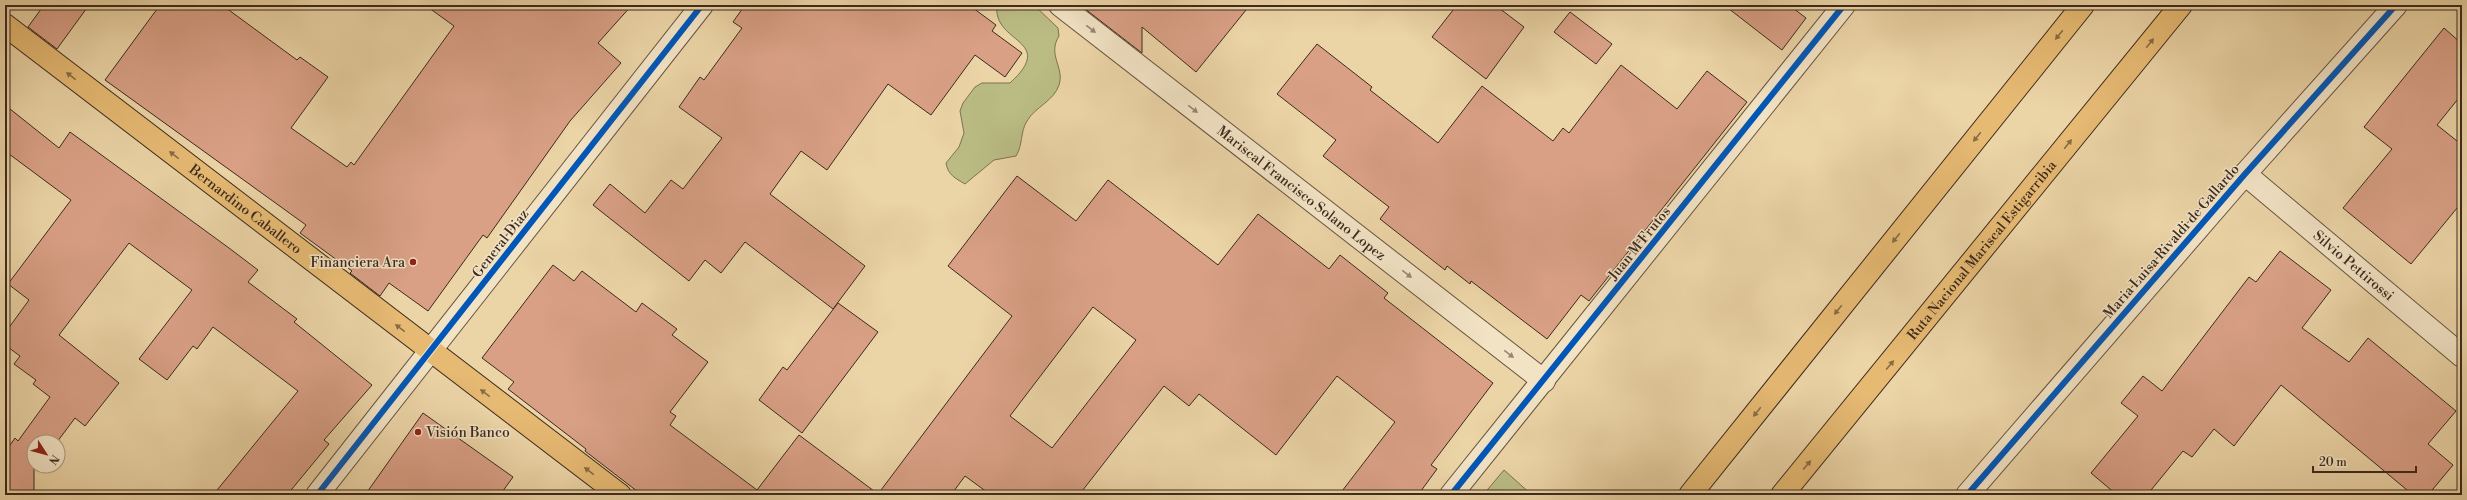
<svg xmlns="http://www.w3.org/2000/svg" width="2467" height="500" viewBox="0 0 2467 500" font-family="'Libre Bodoni',serif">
<rect width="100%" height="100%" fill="#ebd4a6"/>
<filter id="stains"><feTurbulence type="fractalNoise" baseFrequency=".005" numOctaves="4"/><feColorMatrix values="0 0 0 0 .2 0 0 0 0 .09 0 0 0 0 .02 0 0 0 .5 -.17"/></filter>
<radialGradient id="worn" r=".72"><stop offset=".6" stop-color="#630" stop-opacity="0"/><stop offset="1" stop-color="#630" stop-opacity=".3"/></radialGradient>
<!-- green -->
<g fill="#babc84" stroke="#7c7351">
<path d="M997,5H1034L1058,28L1059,36C1047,55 1065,68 1059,85C1054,101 1035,107 1027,121C1020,132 1023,145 1016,156L994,160L965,184C955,178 948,175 946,163L959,147L964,133L960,111L963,103L975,87L982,83H1010C1058,39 992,44 997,5Z"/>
<polygon points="1504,470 1532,495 1483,495"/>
</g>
<!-- building -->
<g fill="#d9a086" stroke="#3d2a1e" fill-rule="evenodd">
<polygon points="44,5 89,5 57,49 28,27"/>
<polygon points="160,5 222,5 297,60 300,57 328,77 291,128 347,167 351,162 354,165 454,26 425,5 632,5 598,43 621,63 570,121 487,238 483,235 428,311 389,283 380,296 350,273 352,271 300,233 306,225 105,80"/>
<polygon points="745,5 969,5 996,25 992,31 1022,53 1005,77 975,55 931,115 888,84 827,170 801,151 770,194 865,266 833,309 745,242 721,273 705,260 689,281 593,205 610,184 645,213 671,180 683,189 722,138 679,107 700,77 704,80 742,28 733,22"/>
<polygon points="1080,5 1250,5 1196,72 1142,27 1142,53"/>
<polygon points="1457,5 1495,5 1524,27 1486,79 1432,37"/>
<polygon points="1724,5 1789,5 1806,18 1782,50"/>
<polygon points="1570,12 1612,44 1596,64 1554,32"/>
<polygon points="2444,28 2462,44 2462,94 2437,125 2462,145 2462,202 2411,264 2343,208 2392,149 2364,127"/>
<polygon points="1317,44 1372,87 1370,90 1438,143 1482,86 1553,141 1563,128 1569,133 1621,65 1677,109 1707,71 1747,102 1589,301 1581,295 1547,339 1471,281 1470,284 1447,266 1445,270 1380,219 1389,207 1323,156 1336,140 1277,94"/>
<polygon points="5,105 59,148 70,132 229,248 258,270 248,282 297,319 294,322 372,385 324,440 329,444 287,495 213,495 298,391 213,327 197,349 193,346 167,380 139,359 192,290 129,243 59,335 119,383 85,426 75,418 57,442 34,442 34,495 5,495 5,452 15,438 18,441 50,397 33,384 36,380 14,364 20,356 5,345 5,333 29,300 8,284 71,200 5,151"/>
<path d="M1017,176L1076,221L1108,180L1218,265L1258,214L1329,269L1340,255L1388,293L1384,298L1493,383L1431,465L1437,469L1418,495H1339L1395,422L1337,376L1276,455L1199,394L1189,406L1164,386L1079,495H991L965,476L951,495H642L585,451L586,449L508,389L514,382L482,358L553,265L574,281L582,271L636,312L642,303L677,329L672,335L708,362L670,412L676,416L670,425L757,490L799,435L878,494L1012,316L948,266ZM1093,307L1136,340L1052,448L1010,416Z"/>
<polygon points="2280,251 2331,290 2302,328 2349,362 2368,338 2456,411 2428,444 2453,465 2428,495 2413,495 2281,385 2234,446 2214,429 2192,457 2183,451 2147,495 2117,495 2091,473 2138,416 2121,403 2143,376 2162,391 2249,277 2256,282"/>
<polygon points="838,303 878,332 802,433 759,400 783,367 787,370"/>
<polygon points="423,413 513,477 500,495 365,495"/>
</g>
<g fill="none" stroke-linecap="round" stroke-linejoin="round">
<defs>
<g id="street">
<path id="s1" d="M1060,5L1544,381"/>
<path id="s2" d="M2245,174L2462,356"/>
<polyline points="317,495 702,5"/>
<polyline points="1451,495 1844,5"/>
<polyline points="1967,495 2245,174 2396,5"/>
</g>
<g id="highway">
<path id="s3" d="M5,25L620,495"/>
<polyline points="1690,495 2083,5"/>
<path id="s4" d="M1782,495L2181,5"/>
</g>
</defs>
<!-- street casing -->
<use href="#street" stroke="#685440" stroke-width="24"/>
<!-- highway casing -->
<use href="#highway" stroke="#3d2a1e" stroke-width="24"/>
<!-- street -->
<use href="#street" stroke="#f2e3c5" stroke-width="22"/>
<!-- highway -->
<use href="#highway" stroke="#e6ba73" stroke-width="22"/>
<defs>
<g id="cycleway">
<polyline points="317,495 702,5"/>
<polyline points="1451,495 1844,5"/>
<polyline points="1967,495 2245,174 2396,5"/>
</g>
</defs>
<!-- cycleway casing -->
<use href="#cycleway" stroke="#f2e3c5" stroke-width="8"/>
<!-- cycleway -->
<use href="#cycleway" stroke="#0057b8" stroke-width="6"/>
</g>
<!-- one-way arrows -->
<defs><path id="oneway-solid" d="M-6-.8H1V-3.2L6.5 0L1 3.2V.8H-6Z"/></defs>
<g fill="#988672">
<use href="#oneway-solid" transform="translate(1091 29) rotate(38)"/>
<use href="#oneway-solid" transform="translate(1193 109) rotate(38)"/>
<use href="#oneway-solid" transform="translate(1407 274) rotate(38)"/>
<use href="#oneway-solid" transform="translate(1509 354) rotate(38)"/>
</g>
<g fill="#896b44">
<use href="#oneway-solid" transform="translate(2059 35) rotate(129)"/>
<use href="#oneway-solid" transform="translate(2150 43) rotate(-51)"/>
<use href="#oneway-solid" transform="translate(71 76) rotate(-142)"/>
<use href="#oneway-solid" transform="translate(1977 137) rotate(129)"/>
<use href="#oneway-solid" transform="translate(2068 144) rotate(-51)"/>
<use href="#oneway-solid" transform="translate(174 155) rotate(-142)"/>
<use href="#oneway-solid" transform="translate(1896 238) rotate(129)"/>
<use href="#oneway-solid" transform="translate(1838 310) rotate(129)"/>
<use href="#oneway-solid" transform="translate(400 328) rotate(-142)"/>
<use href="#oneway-solid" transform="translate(1890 365) rotate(-50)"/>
<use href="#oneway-solid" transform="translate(485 393) rotate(-143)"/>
<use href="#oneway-solid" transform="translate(1757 412) rotate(129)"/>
<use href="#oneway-solid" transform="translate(1807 465) rotate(-50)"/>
<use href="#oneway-solid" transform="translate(589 471) rotate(-143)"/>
</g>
<!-- markers -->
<g fill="#8f2418" stroke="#f2e3c5" stroke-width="1.5">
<circle cx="413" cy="262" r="4"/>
<circle cx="418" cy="432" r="4"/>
</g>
<g text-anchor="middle" stroke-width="3" stroke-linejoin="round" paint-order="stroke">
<!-- street labels -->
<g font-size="14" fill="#3d2a1e" stroke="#f2e3c5">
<text dy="5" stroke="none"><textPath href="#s1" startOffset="306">Mariscal Francisco Solano Lopez</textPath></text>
<text dy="5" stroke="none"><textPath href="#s3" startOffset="303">Bernardino Caballero</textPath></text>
<text transform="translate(2171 241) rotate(-49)" y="5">Maria Luisa Rivaldi de Gallardo</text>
<text transform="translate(500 243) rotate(-52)" y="5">General Diaz</text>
<text transform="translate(1639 243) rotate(-51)" y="5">Juan M Frutos</text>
<text dy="5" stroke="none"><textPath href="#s4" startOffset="316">Ruta Nacional Mariscal Estigarribia</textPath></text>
<text dy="5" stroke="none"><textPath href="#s2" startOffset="142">Silvio Pettirossi</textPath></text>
</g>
<!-- poi labels -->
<g font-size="14" fill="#3d2a1e" stroke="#f2e3c5" text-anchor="end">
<text x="405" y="267">Financiera Ara</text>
<text x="426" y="437" text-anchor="start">Visión Banco</text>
</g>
</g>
<!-- margin -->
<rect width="2467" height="500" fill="none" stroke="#ebd4a6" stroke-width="20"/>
<rect x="6" y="6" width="2455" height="488" fill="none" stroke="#3d2a1e" stroke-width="2"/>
<rect x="10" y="10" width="2447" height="480" fill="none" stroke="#3d2a1e"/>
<!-- north arrow -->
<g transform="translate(46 454) rotate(126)"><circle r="19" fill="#f2e3c5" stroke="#aa9982"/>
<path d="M0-3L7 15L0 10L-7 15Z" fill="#8f2418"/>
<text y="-6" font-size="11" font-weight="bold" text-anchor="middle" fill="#3d2a1e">N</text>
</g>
<!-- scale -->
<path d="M2313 466v6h103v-6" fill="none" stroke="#3d2a1e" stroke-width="2"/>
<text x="2319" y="466" font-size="12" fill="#3d2a1e" stroke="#f2e3c5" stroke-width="3" paint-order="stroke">20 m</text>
<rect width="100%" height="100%" filter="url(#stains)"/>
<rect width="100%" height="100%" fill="url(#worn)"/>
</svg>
